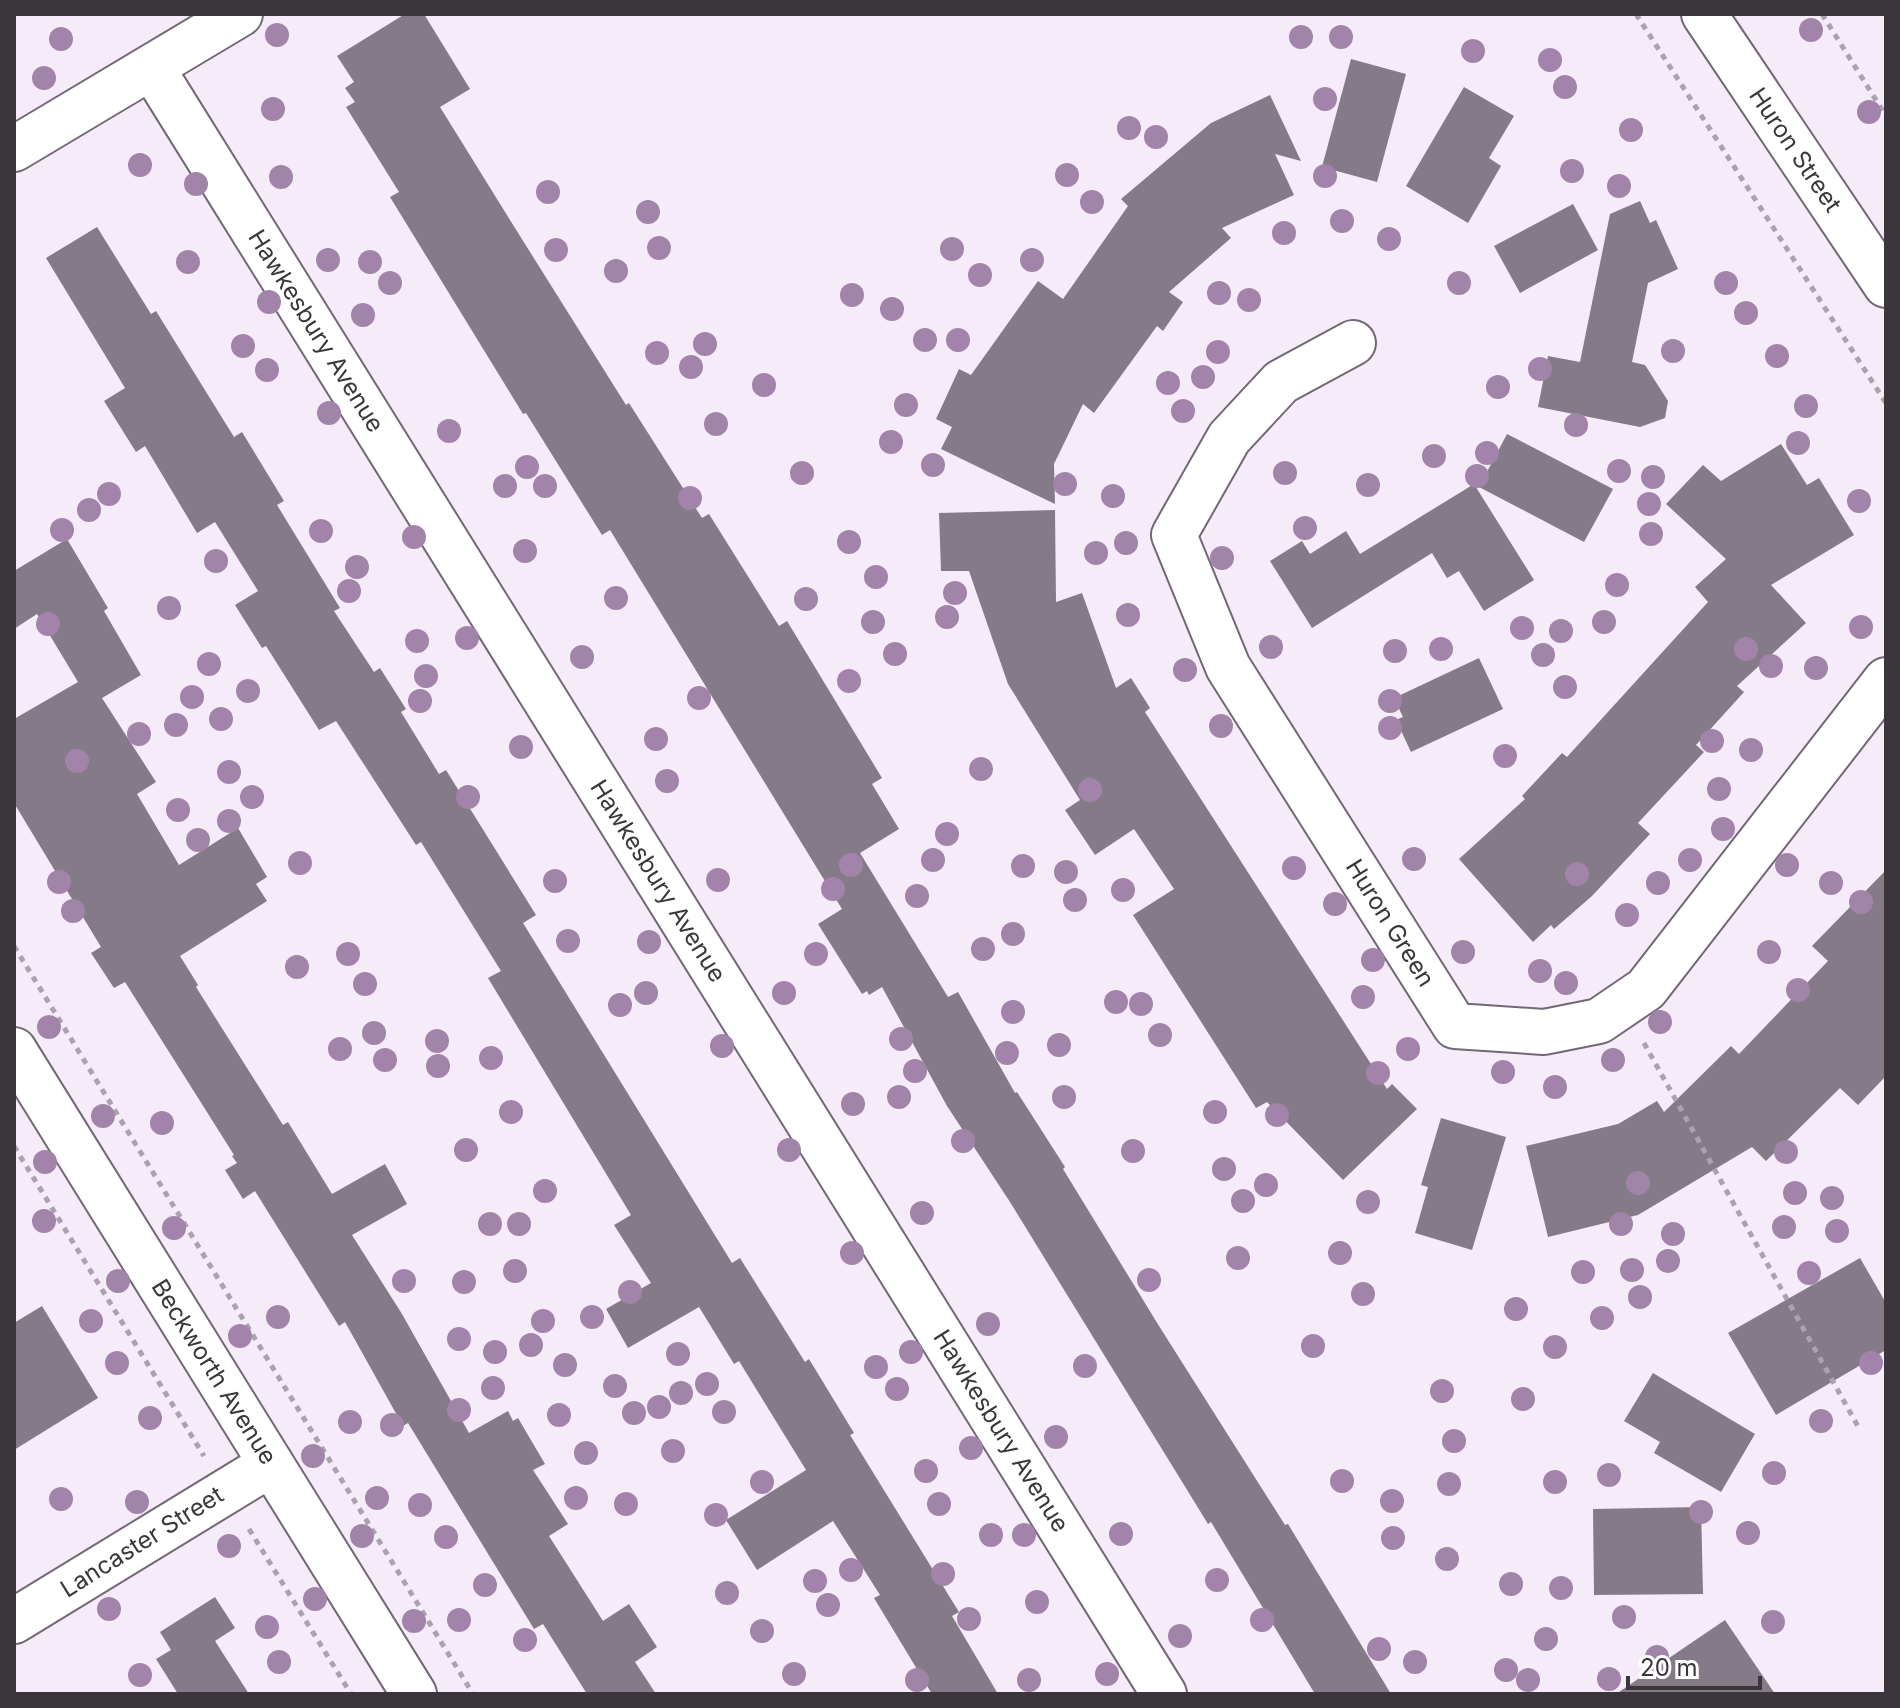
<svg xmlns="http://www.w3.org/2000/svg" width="1900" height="1708" viewBox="0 0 1900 1708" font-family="Inter,sans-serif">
<rect width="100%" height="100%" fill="#f6ebf9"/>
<!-- building -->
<g fill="#857a87">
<polygon points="405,14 424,14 470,89 440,107 520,236 626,405 629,403 702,518 709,514 779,626 787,621 882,778 872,784 899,829 860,853 948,997 958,992 1015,1093 1017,1092 1065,1167 1063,1169 1159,1326 1285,1525 1288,1524 1391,1694 1315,1694 1211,1522 1208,1524 1010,1202 947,1106 882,987 869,995 867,991 862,994 818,924 842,909 610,530 602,535 526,413 523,414 390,197 399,192 346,107 355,102 345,88 354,82 337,56"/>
<polygon points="1351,59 1406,74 1377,182 1322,167"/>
<polygon points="1464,87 1514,116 1489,158 1501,166 1468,223 1406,186"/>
<polygon points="1270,95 1301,161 1275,154 1294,195 1222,228 1231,238 1169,292 1183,302 1163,331 1157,326 1094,413 1083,404 1054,464 1055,504 941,449 952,427 936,419 959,369 971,375 1038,281 1063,299 1128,206 1121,199 1211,123"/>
<polygon points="1640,201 1650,223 1656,220 1678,269 1648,283 1632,362 1645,365 1668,401 1665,418 1640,427 1538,407 1548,356 1580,362 1610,214"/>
<polygon points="1573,204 1598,250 1520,293 1494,246"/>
<polygon points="97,227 151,314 156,311 234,437 242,432 284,501 277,505 340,608 334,611 374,672 380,668 406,709 401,712 439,774 446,770 536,915 523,923 732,1263 740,1258 805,1362 809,1359 854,1433 850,1435 959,1612 952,1616 998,1694 932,1694 874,1598 880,1595 833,1521 757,1570 726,1520 806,1470 739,1361 734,1364 699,1307 628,1348 606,1309 651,1283 614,1225 631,1215 488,978 501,971 421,842 416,845 336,721 319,730 266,646 262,648 235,605 258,591 215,522 197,533 145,446 136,452 104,401 125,388 46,258"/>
<polygon points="1507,434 1613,489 1584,542 1479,487"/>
<polygon points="1781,444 1807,485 1819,478 1854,535 1771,585 1806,623 1737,686 1744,692 1696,745 1704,752 1638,823 1650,834 1592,896 1554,929 1551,925 1533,942 1459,859 1525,799 1522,796 1562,753 1567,757 1708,602 1695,587 1726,559 1666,504 1703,465 1721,481"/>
<polygon points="1474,484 1534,580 1484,611 1459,571 1447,578 1432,553 1312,628 1270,561 1302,541 1310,554 1346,531 1360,554"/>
<polygon points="1055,510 1056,602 1082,593 1116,688 1131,678 1150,708 1145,712 1387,1089 1392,1084 1417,1109 1343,1180 1267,1102 1256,1108 1133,915 1174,889 1134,829 1095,855 1065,810 1080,800 1008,684 969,571 941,571 939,513"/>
<polygon points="67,539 108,608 104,611 141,675 102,698 156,782 137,794 179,865 238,828 267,877 256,884 267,901 180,956 198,985 196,987 283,1125 288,1122 332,1194 385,1164 407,1204 352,1235 402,1314 469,1433 508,1411 513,1421 518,1418 545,1464 533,1470 568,1524 549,1536 603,1621 629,1604 657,1647 635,1662 656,1694 587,1694 543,1624 534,1629 408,1423 403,1426 345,1322 339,1326 255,1191 243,1199 225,1170 237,1163 232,1156 234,1155 125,982 114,988 91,953 101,947 14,803 14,719 78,682 37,614 14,629 14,571"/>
<polygon points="1479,658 1503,709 1411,752 1396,720 1403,717 1394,698"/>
<polygon points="1886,870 1886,1076 1858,1105 1840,1088 1766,1161 1752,1147 1638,1215 1548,1237 1526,1146 1618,1124 1657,1101 1664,1112 1731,1046 1739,1054 1828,961 1812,946"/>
<polygon points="1441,1118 1506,1137 1472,1250 1415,1233 1428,1187 1421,1185"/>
<polygon points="1860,1258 1886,1303 1886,1350 1776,1415 1728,1333"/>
<polygon points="42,1306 98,1398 14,1450 14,1323"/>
<polygon points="1653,1373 1755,1434 1721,1492 1654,1453 1660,1442 1624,1421"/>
<polygon points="1701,1507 1703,1594 1594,1595 1593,1509"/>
<polygon points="215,1597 235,1628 215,1641 249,1694 178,1694 156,1659 171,1650 160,1632"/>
<polygon points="1725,1620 1775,1694 1616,1694"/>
</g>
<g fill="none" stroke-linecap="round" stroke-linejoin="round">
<defs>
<g id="minor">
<polyline points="152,68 1164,1694"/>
<polyline points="14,149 240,14"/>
<polyline points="1353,343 1281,382 1229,438 1174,535 1228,667 1455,1026 1544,1032 1599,1021 1646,989 1886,680"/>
<polyline points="14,1050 414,1694"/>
<polyline points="14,1621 271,1464"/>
</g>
<polyline id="major" points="1704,14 1886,285"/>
</defs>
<!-- minor casing -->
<use href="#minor" stroke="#726875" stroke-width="48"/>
<!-- major casing -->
<use href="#major" stroke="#726875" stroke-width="48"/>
<!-- path -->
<g stroke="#aaa2ac" stroke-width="5" stroke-dasharray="6 6" stroke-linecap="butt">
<polyline points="1636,14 1886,403"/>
<polyline points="1822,14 1886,116"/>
<polyline points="14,946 473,1694"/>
<polyline points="1644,1043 1860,1430"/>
<polyline points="14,1146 204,1456"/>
<polyline points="249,1529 351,1694"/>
</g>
<!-- minor -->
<use href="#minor" stroke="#fff" stroke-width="44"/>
<!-- major -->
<use href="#major" stroke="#fff" stroke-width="44"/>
</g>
<!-- trees -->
<g fill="#a284aa">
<circle cx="1811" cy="30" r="12"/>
<circle cx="277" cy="35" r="12"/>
<circle cx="1301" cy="37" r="12"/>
<circle cx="1341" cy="37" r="12"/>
<circle cx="61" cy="39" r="12"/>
<circle cx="1473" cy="51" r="12"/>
<circle cx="1550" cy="60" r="12"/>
<circle cx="44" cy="78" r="12"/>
<circle cx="1565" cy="87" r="12"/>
<circle cx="1325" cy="99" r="12"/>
<circle cx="273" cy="109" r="12"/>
<circle cx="1869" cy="112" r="12"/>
<circle cx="1129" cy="128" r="12"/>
<circle cx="1631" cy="130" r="12"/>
<circle cx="1156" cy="137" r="12"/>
<circle cx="140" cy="165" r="12"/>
<circle cx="1572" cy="171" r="12"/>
<circle cx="1067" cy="175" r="12"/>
<circle cx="1325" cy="176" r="12"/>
<circle cx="281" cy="177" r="12"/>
<circle cx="196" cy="184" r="12"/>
<circle cx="1619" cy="186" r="12"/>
<circle cx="548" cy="192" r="12"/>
<circle cx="1092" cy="202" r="12"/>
<circle cx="648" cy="212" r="12"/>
<circle cx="1342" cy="221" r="12"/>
<circle cx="1284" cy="233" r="12"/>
<circle cx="1389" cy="239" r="12"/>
<circle cx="659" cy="248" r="12"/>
<circle cx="952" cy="249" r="12"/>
<circle cx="556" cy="250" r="12"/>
<circle cx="328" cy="260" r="12"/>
<circle cx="1032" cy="260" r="12"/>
<circle cx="188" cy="262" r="12"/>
<circle cx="370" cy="262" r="12"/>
<circle cx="616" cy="271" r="12"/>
<circle cx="980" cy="275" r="12"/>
<circle cx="390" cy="283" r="12"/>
<circle cx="1459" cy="283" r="12"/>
<circle cx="1726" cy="283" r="12"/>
<circle cx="1219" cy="293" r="12"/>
<circle cx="852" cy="295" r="12"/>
<circle cx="1249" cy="300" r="12"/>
<circle cx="269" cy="302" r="12"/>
<circle cx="892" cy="309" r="12"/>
<circle cx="1746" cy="313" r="12"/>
<circle cx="363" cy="315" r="12"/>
<circle cx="925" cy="340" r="12"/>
<circle cx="958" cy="340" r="12"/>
<circle cx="705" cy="344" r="12"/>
<circle cx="243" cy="346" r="12"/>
<circle cx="1673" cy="351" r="12"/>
<circle cx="1218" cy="352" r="12"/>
<circle cx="657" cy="353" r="12"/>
<circle cx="1777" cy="356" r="12"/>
<circle cx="691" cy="367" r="12"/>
<circle cx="1540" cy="369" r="12"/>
<circle cx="267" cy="370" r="12"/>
<circle cx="1203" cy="377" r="12"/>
<circle cx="1168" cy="383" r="12"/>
<circle cx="764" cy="385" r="12"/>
<circle cx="1498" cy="387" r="12"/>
<circle cx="906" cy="405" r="12"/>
<circle cx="1806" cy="406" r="12"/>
<circle cx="1183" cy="411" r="12"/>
<circle cx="329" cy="413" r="12"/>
<circle cx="716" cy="424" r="12"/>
<circle cx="1576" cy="425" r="12"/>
<circle cx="449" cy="431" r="12"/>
<circle cx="891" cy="442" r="12"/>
<circle cx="1798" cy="443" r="12"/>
<circle cx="1487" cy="453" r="12"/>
<circle cx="1434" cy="456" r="12"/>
<circle cx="933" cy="465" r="12"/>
<circle cx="527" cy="467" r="12"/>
<circle cx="1619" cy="471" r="12"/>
<circle cx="802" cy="473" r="12"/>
<circle cx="1285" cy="473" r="12"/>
<circle cx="1477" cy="476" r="12"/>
<circle cx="1653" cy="477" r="12"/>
<circle cx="1065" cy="484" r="12"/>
<circle cx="1368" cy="485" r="12"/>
<circle cx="505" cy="486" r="12"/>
<circle cx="545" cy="486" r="12"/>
<circle cx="109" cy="494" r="12"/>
<circle cx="1113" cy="496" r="12"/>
<circle cx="690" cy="498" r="12"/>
<circle cx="1859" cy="501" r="12"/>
<circle cx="1649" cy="504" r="12"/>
<circle cx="89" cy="510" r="12"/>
<circle cx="1305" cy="528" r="12"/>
<circle cx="62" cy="530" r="12"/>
<circle cx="321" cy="531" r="12"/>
<circle cx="1651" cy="534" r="12"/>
<circle cx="414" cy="537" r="12"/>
<circle cx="849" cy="542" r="12"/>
<circle cx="1126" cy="543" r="12"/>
<circle cx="525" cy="551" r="12"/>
<circle cx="1096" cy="553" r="12"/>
<circle cx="1222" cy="558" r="12"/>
<circle cx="216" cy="561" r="12"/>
<circle cx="357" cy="567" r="12"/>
<circle cx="876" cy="577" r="12"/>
<circle cx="1617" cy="585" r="12"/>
<circle cx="349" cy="591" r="12"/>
<circle cx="955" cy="593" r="12"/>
<circle cx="616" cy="598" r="12"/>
<circle cx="806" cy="599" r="12"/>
<circle cx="169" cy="608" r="12"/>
<circle cx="1128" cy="615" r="12"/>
<circle cx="947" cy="617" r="12"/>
<circle cx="873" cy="622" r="12"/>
<circle cx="1604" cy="622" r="12"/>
<circle cx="48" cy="624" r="12"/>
<circle cx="1861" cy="627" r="12"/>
<circle cx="1522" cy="628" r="12"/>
<circle cx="1561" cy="631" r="12"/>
<circle cx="467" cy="638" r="12"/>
<circle cx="417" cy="641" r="12"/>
<circle cx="1271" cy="647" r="12"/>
<circle cx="1441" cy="649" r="12"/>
<circle cx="1746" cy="649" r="12"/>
<circle cx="1395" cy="651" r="12"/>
<circle cx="895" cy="654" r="12"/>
<circle cx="1543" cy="655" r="12"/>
<circle cx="582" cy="657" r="12"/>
<circle cx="209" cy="664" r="12"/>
<circle cx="1771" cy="666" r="12"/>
<circle cx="1816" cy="668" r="12"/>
<circle cx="1185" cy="670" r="12"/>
<circle cx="426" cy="676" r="12"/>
<circle cx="849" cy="681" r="12"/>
<circle cx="1565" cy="687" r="12"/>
<circle cx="248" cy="691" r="12"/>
<circle cx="192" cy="697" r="12"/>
<circle cx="699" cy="698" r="12"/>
<circle cx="420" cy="701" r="12"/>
<circle cx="1390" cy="701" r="12"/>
<circle cx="221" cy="719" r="12"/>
<circle cx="176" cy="725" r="12"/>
<circle cx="1221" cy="726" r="12"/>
<circle cx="1390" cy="728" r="12"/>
<circle cx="139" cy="734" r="12"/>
<circle cx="656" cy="739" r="12"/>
<circle cx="1712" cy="741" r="12"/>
<circle cx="521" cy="747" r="12"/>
<circle cx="1751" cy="750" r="12"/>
<circle cx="1505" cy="756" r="12"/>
<circle cx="77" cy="761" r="12"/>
<circle cx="981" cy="769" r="12"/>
<circle cx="229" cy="772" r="12"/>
<circle cx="667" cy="781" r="12"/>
<circle cx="1719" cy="789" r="12"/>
<circle cx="1090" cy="790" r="12"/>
<circle cx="252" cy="797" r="12"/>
<circle cx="468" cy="797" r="12"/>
<circle cx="178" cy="810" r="12"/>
<circle cx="229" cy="821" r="12"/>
<circle cx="1723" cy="829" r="12"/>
<circle cx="947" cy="834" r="12"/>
<circle cx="198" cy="840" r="12"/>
<circle cx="1414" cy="859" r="12"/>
<circle cx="933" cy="860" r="12"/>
<circle cx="1690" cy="860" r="12"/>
<circle cx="300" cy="863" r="12"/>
<circle cx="851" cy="865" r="12"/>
<circle cx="1787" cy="865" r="12"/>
<circle cx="1023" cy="866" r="12"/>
<circle cx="1294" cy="868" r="12"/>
<circle cx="1066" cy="872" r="12"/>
<circle cx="1577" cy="874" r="12"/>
<circle cx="718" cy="880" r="12"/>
<circle cx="555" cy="881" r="12"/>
<circle cx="59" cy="882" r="12"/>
<circle cx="1658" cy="883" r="12"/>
<circle cx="1831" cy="883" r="12"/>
<circle cx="833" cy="889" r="12"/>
<circle cx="1123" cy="890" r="12"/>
<circle cx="917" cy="896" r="12"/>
<circle cx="1075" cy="900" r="12"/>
<circle cx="1861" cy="902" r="12"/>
<circle cx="1335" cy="904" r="12"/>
<circle cx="73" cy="911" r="12"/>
<circle cx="1627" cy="915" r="12"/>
<circle cx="1013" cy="934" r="12"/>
<circle cx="568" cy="941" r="12"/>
<circle cx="649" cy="942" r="12"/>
<circle cx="983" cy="949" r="12"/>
<circle cx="1463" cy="952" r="12"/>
<circle cx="1769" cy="952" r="12"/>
<circle cx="348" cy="954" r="12"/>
<circle cx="816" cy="954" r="12"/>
<circle cx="1373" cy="960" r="12"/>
<circle cx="297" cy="967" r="12"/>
<circle cx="1540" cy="971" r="12"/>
<circle cx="1566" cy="983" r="12"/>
<circle cx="365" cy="984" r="12"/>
<circle cx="1798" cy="990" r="12"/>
<circle cx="646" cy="993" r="12"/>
<circle cx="784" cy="993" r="12"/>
<circle cx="1363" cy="997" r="12"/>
<circle cx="1116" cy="1002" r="12"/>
<circle cx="1141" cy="1004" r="12"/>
<circle cx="620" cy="1005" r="12"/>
<circle cx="1013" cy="1012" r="12"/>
<circle cx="1660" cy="1022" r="12"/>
<circle cx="49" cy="1027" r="12"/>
<circle cx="374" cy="1033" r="12"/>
<circle cx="1160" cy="1035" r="12"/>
<circle cx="901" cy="1039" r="12"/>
<circle cx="437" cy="1041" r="12"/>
<circle cx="1059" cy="1045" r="12"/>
<circle cx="722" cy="1046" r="12"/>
<circle cx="340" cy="1049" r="12"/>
<circle cx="1408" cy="1049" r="12"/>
<circle cx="1007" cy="1053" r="12"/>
<circle cx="491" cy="1058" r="12"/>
<circle cx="385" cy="1060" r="12"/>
<circle cx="1613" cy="1060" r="12"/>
<circle cx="438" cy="1066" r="12"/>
<circle cx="915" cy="1071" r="12"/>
<circle cx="1503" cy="1072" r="12"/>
<circle cx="1378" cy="1073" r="12"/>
<circle cx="1555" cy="1087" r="12"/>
<circle cx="899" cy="1097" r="12"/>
<circle cx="1064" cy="1097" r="12"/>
<circle cx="853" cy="1104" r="12"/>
<circle cx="511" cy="1112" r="12"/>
<circle cx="1215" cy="1112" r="12"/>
<circle cx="1277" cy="1115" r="12"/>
<circle cx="103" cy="1116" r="12"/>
<circle cx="162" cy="1123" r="12"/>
<circle cx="963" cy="1141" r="12"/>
<circle cx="466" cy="1150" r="12"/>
<circle cx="789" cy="1150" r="12"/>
<circle cx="1133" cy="1151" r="12"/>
<circle cx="1786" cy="1152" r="12"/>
<circle cx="45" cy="1162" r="12"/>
<circle cx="1224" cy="1169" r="12"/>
<circle cx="1638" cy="1183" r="12"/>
<circle cx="1266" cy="1185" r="12"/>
<circle cx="545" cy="1191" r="12"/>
<circle cx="1795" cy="1193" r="12"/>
<circle cx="1832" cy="1198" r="12"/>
<circle cx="1243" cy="1201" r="12"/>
<circle cx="1368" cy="1202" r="12"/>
<circle cx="922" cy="1213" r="12"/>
<circle cx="44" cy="1221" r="12"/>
<circle cx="490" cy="1224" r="12"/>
<circle cx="519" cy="1224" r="12"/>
<circle cx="1621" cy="1224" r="12"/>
<circle cx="1784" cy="1227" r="12"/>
<circle cx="174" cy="1228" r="12"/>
<circle cx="1837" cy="1231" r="12"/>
<circle cx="1673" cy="1234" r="12"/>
<circle cx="852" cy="1253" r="12"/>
<circle cx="1340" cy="1253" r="12"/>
<circle cx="1238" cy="1258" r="12"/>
<circle cx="1668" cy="1261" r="12"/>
<circle cx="1632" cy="1270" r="12"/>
<circle cx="515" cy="1271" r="12"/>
<circle cx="1583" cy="1272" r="12"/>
<circle cx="1809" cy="1273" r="12"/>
<circle cx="1149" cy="1280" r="12"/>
<circle cx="118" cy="1281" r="12"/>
<circle cx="404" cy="1281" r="12"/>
<circle cx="464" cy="1282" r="12"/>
<circle cx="630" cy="1292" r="12"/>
<circle cx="1363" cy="1294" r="12"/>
<circle cx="1640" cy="1297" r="12"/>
<circle cx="1516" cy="1309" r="12"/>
<circle cx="278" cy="1317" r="12"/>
<circle cx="592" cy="1317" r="12"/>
<circle cx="1602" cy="1318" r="12"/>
<circle cx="91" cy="1321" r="12"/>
<circle cx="543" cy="1321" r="12"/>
<circle cx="988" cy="1324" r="12"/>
<circle cx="240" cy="1336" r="12"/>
<circle cx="459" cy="1339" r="12"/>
<circle cx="531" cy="1345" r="12"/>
<circle cx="1313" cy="1346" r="12"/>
<circle cx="1555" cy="1347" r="12"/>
<circle cx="495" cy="1352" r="12"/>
<circle cx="911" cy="1352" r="12"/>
<circle cx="678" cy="1354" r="12"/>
<circle cx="117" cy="1363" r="12"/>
<circle cx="1871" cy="1363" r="12"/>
<circle cx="565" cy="1365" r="12"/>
<circle cx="1085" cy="1366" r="12"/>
<circle cx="876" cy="1367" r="12"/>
<circle cx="707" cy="1384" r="12"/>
<circle cx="615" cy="1386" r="12"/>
<circle cx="493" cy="1388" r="12"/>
<circle cx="897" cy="1389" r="12"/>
<circle cx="1442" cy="1391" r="12"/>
<circle cx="681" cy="1393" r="12"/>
<circle cx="1523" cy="1399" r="12"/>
<circle cx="659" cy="1407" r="12"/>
<circle cx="459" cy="1410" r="12"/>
<circle cx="724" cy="1412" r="12"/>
<circle cx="634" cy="1413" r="12"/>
<circle cx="559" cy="1415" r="12"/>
<circle cx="150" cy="1418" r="12"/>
<circle cx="1821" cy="1421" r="12"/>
<circle cx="350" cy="1422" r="12"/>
<circle cx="392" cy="1425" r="12"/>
<circle cx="1056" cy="1437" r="12"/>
<circle cx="1454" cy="1441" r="12"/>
<circle cx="971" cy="1448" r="12"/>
<circle cx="673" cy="1451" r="12"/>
<circle cx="586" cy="1453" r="12"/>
<circle cx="313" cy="1456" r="12"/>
<circle cx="926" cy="1471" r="12"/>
<circle cx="1774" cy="1473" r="12"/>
<circle cx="1609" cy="1475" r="12"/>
<circle cx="1342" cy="1481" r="12"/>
<circle cx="762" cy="1482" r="12"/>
<circle cx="1555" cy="1482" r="12"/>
<circle cx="1449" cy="1484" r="12"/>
<circle cx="377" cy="1498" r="12"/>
<circle cx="576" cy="1498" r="12"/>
<circle cx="61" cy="1499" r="12"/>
<circle cx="1392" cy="1501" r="12"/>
<circle cx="137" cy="1502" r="12"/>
<circle cx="626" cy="1504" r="12"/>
<circle cx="939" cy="1504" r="12"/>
<circle cx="420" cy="1505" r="12"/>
<circle cx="1701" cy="1512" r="12"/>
<circle cx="716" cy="1515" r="12"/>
<circle cx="1748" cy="1533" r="12"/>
<circle cx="1121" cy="1534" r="12"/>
<circle cx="991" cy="1535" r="12"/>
<circle cx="1024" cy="1535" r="12"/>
<circle cx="362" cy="1536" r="12"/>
<circle cx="446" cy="1537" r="12"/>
<circle cx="1393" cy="1538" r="12"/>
<circle cx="229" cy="1546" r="12"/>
<circle cx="1447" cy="1559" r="12"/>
<circle cx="851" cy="1570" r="12"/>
<circle cx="943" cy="1574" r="12"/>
<circle cx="1217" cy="1580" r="12"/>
<circle cx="815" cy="1581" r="12"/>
<circle cx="1511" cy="1584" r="12"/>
<circle cx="485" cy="1585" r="12"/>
<circle cx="1561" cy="1588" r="12"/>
<circle cx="727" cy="1593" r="12"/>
<circle cx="315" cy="1599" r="12"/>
<circle cx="1037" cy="1602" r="12"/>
<circle cx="828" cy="1605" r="12"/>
<circle cx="109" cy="1609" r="12"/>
<circle cx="1624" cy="1617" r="12"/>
<circle cx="969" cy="1619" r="12"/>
<circle cx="459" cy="1620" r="12"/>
<circle cx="1262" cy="1620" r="12"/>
<circle cx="414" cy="1621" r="12"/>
<circle cx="1773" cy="1622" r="12"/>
<circle cx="267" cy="1627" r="12"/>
<circle cx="762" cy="1631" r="12"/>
<circle cx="1180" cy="1636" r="12"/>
<circle cx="1546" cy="1639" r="12"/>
<circle cx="525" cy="1640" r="12"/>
<circle cx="1379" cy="1649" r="12"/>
<circle cx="1657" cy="1657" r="12"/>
<circle cx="279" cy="1662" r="12"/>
<circle cx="1415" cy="1662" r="12"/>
<circle cx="1506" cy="1670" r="12"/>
<circle cx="794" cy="1674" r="12"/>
<circle cx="1107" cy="1674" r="12"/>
<circle cx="140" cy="1675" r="12"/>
<circle cx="1609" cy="1679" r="12"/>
<circle cx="917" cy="1680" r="12"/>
<circle cx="1029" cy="1680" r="12"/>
<circle cx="1528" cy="1680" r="12"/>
</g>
<g text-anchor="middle" stroke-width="8" stroke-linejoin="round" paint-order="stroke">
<!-- street labels -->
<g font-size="24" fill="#3b363c" stroke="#fff">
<text transform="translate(1795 150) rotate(56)" y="8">Huron Street</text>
<text transform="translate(316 331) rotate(58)" y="8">Hawkesbury Avenue</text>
<text transform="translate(658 881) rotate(58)" y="8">Hawkesbury Avenue</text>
<text transform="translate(1390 923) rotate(58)" y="8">Huron Green</text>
<text transform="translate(214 1372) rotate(58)" y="8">Beckworth Avenue</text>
<text transform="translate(1001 1431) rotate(58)" y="8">Hawkesbury Avenue</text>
<text transform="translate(142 1542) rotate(-32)" y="8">Lancaster Street</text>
</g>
</g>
<!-- border -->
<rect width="1900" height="1708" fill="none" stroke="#3b363c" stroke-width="32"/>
<!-- scale -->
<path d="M1628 1676v12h132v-12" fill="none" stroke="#3b363c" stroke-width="4"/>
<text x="1640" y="1676" font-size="24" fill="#3b363c" stroke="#ffffff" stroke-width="6" paint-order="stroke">20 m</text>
</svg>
